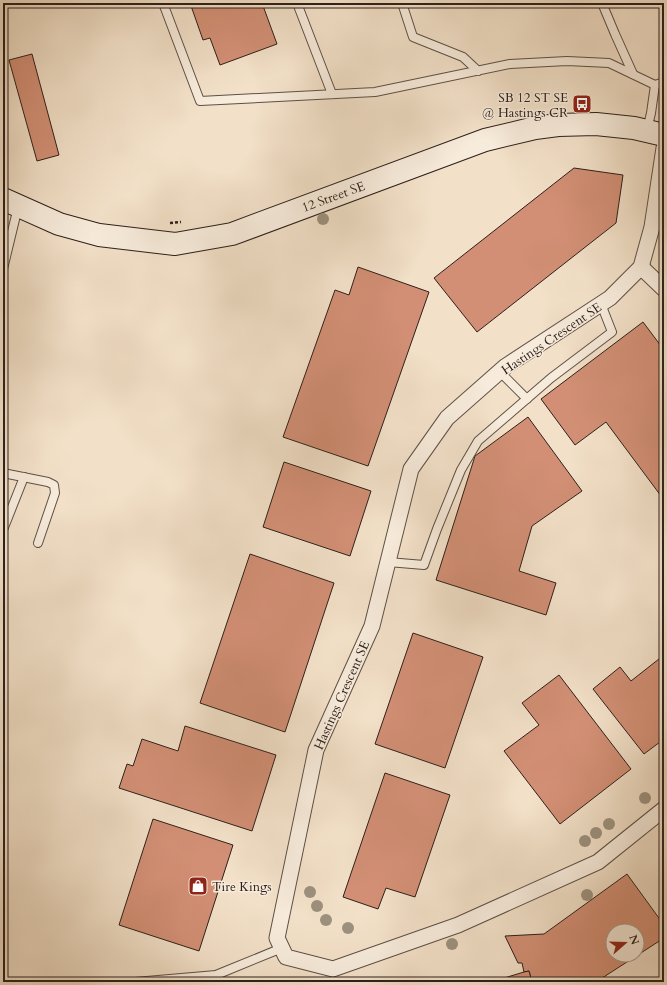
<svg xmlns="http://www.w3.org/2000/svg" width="667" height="985" viewBox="0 0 667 985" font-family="Cardo,serif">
<rect width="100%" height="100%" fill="#f2e0c8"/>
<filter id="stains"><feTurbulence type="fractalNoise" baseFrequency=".005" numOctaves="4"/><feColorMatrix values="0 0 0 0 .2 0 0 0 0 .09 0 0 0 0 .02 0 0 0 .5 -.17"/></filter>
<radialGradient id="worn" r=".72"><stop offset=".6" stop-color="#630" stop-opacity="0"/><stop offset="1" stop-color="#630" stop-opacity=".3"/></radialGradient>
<!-- building -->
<g fill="#d28f75" stroke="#2d201b" fill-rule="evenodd">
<polygon points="190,3 262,3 277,44 220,65 210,38 203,40"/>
<polygon points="32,54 59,155 37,161 9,60"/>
<polygon points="574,168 623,175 616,223 477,332 434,278"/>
<polygon points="358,267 429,292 368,466 283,437 335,290 349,295"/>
<polygon points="643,322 664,350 664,500 606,422 575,445 541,399"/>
<polygon points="528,417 582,491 532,526 519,571 556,583 546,615 436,580 475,456"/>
<polygon points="284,462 371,491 350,556 263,527"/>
<polygon points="250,554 334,583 285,732 200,703"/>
<polygon points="413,633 483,657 445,768 375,744"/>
<polygon points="664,655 664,739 644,754 593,689 620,667 631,681"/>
<polygon points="559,675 631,769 560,824 504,751 539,725 522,703"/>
<polygon points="185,726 276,755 252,831 119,788 127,764 133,766 142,739 178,751"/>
<polygon points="385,773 450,795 415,897 386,888 378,909 343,897"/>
<polygon points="153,819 233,845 199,951 119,925"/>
<path d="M627,874L664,925V938L596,982H532L529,971L524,972L522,963H518L505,936L544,934ZM613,931H637V955H613Z"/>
<polygon points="529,971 532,982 491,982 524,972"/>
</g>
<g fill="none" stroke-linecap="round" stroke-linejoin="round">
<defs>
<g id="lane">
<polyline points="163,3 200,101 375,92 510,64 567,61 609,63 655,85"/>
<polyline points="297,3 332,94"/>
<polyline points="402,3 413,37 463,57 478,71"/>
<polyline points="602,3 615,34 633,74"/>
<polyline points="647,130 651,113 655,85 664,82"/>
<polyline points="3,269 18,207"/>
<polyline points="500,372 527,399"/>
<polyline points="3,473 48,482 54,485 55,493 38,543"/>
<polyline points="3,530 24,477"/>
<polyline points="388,562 424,565 437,529 461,470 478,441 551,378 612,332 601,304"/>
<polyline points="135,982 216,975 282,948"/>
</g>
<g id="street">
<polyline points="664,148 652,227 641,267 610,298 506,366 447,418 411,469 372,626 316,750 277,938 286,957 333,969 458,925 598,862 664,809"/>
<polyline points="641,267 664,289"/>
</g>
<polyline id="secondary" points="3,199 59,224 99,235 175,244 232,234 485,140 535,128 558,125 596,124 634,128 664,135"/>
</defs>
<!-- lane casing -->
<use href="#lane" stroke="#5e5046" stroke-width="10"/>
<!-- street casing -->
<use href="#street" stroke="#5e5046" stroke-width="17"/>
<!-- secondary casing -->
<use href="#secondary" stroke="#2d201b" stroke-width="24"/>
<!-- path -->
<polyline stroke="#2d201b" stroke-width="2.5" stroke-dasharray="3 2" stroke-linecap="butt" points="170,223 181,222"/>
<!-- lane -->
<use href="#lane" stroke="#f7ebdb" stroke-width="8"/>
<!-- street -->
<use href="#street" stroke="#f7ebdb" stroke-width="15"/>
<!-- secondary -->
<use href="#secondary" stroke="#f7ebdb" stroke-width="22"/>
</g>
<!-- trees -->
<g fill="#9c917e">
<circle cx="323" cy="219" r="6"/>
<circle cx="645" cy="798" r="6"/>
<circle cx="609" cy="824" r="6"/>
<circle cx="596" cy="833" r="6"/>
<circle cx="585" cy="841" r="6"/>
<circle cx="310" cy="892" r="6"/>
<circle cx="587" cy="895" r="6"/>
<circle cx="317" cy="906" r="6"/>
<circle cx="326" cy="920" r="6"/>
<circle cx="348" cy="928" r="6"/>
<circle cx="452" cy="944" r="6"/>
</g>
<!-- icons -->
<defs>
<symbol id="bus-square" viewBox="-11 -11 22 22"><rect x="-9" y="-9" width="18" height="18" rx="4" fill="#8f2418" stroke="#f7ebdb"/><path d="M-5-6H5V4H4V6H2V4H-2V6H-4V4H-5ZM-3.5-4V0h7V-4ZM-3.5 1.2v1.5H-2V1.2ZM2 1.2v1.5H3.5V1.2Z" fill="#fff"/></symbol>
<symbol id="shop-square" viewBox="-11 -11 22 22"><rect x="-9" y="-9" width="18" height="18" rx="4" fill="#8f2418" stroke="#f7ebdb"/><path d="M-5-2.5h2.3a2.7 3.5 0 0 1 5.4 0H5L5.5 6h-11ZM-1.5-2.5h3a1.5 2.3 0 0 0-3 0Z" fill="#fff"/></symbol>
</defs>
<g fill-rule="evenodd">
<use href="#bus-square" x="571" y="93" width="22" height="22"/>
<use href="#shop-square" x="187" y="875" width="22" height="22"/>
</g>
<g text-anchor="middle" stroke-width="3" stroke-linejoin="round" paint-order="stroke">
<!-- poi labels -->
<g font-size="13" fill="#2d201b" stroke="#f7ebdb" text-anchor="end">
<text x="568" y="102">SB 12 ST SE<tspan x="568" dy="15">@ Hastings CR</tspan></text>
<text x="212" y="891" text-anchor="start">Tire Kings</text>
</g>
<!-- street labels -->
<g font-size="13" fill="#2d201b" stroke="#f7ebdb">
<text transform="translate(333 196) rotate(-20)" y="5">12 Street SE</text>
<text transform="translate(551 338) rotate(-34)" y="5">Hastings Crescent SE</text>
<text transform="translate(341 695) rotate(-66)" y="5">Hastings Crescent SE</text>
</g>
</g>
<!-- margin -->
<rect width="667" height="985" fill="none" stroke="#f2e0c8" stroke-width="16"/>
<rect x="4" y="4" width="659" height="977" fill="none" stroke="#2d201b" stroke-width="2"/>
<rect x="8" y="8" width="651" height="969" fill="none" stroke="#2d201b"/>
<!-- north arrow -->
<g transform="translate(625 943) rotate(70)"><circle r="19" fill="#f7ebdb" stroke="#a69a8e"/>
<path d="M0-3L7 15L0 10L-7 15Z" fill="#8f2418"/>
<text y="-6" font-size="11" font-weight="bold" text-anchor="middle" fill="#2d201b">N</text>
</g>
<rect width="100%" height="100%" filter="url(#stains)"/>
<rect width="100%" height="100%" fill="url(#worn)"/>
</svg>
